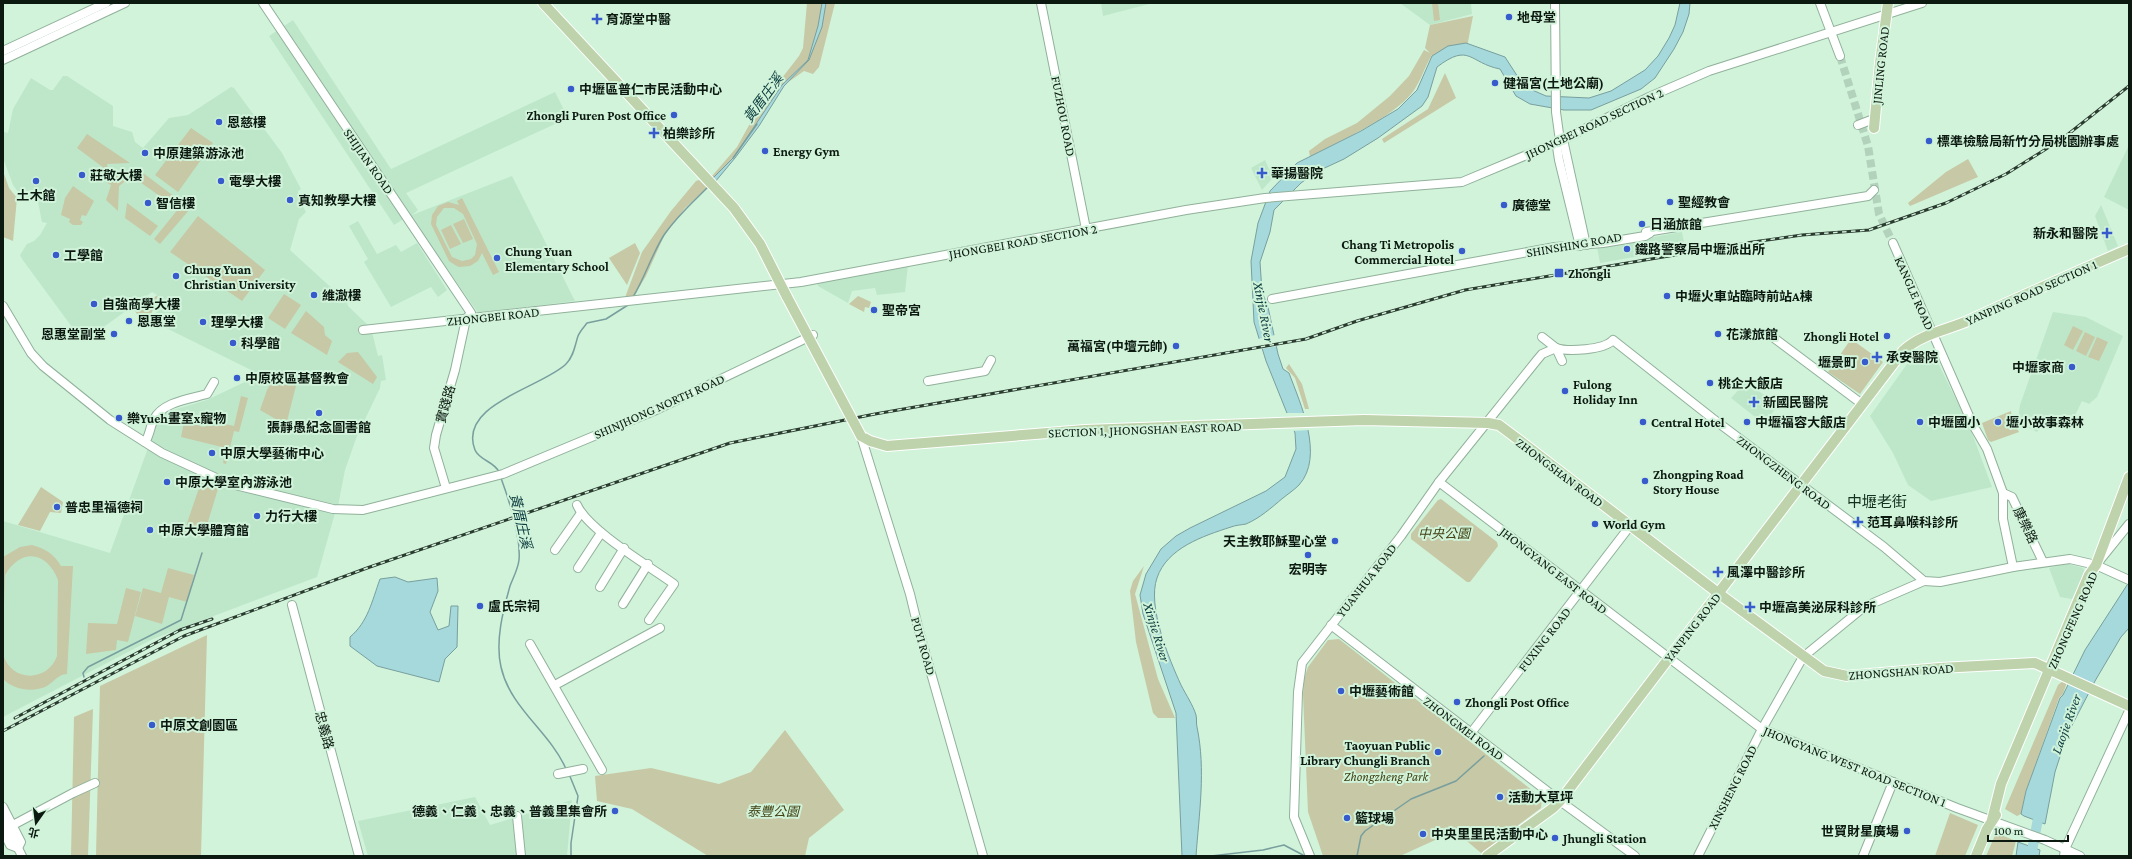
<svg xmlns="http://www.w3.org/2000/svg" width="2132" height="859" viewBox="0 0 2132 859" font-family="'Crimson Pro','Noto Sans TC',serif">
<rect width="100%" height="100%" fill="#d0f3da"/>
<!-- built -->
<g fill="#bee7ca">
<polygon points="1101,3 1153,3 1103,16"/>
<polygon points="1400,3 1471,3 1472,14 1430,25"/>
<polygon points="293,20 391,169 555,92 568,118 406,193 418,210 412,215 512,176 575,301 478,313 410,215 394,225 269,36"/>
<polygon points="63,76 67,76 113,106 113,126 132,132 135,142 143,148 169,118 188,115 231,87 234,88 282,153 301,189 298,191 299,199 306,212 299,219 290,250 347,302 348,306 371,328 378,356 382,355 386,380 381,381 380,388 357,436 345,470 338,506 220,476 153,443 151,437 155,424 163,413 207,400 251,379 253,371 156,323 153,320 162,298 152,292 83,342 22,259 20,255 27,244 34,241 40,235 47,223 42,222 38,202 21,196 13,185 3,158 4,132 8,133 13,109 31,78 50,90 53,90"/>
<polygon points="2129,145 2129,210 2104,197"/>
<polygon points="1265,160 1273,178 1262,190 1251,168"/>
<polygon points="2101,205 2118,246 2108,251 2095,216"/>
<polygon points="358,221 377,254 396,245 401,252 417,243 447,290 438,297 431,287 391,307 364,262 368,259 349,226"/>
<polygon points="1682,232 1685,248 1600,263 1597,247"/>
<polygon points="908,265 905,292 877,295 875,288 852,291 848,303 818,286 817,283"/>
<polygon points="2053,312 2086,317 2123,336 2097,397 2089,404 2082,401 2069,428 2061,430 2045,423 2037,432 2021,424 2018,418 2020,405"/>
<polygon points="1925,351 1931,351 1939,365 1970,428 1992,487 1931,501 1908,485 1893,453 1870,416 1910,360"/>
<polygon points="1746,382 1778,405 1764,424 1731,398"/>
<polygon points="148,448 214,481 335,513 317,577 153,639 3,717 3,521 110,553"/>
<polygon points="2068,564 2083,568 2085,572 2072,599 2060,597 2049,568"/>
<polygon points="475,797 490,825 572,800 567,856 368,856 358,821"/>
</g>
<!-- green -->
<g fill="#c7c8a5" fill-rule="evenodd">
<path d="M807,3H835L819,67L813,74L804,71L787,83L784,82C762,116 741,149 715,179L712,176L737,147L758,109L799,56L803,48Z"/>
<polygon points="1432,3 1438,3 1440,20 1434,21"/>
<path d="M1473,16L1467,47L1436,59L1432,55C1424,68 1421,81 1412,93C1391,119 1340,140 1310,157L1309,151L1325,139L1357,123L1390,96L1409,76L1424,50L1430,53L1425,48L1430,25Z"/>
<polygon points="1445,73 1456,98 1384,143 1382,139 1428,109"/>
<polygon points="191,128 213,143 178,192 155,175"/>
<polygon points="87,134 130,163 107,164 108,171 77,148"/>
<polygon points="1968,159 1978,177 1910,206 1908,203 1946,172"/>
<polygon points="3,171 9,188 17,198 13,241 3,237"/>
<polygon points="143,173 179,200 174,206 137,180"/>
<polygon points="128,174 132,176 119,186 118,211 106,200 111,185 106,182 112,175"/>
<polygon points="699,180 707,188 685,208 664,236 646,276 630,303 623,303 642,252 671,211 696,181"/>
<polygon points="73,186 94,201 86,216 82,215 80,220 83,222 81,225 73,225 69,222 70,219 61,215 65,198"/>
<path d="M462,198L499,272L493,275L482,253L478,261L470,266L459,267L455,265L449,261L431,224L432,215L438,206L448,202L459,205L457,201ZM444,208H454L463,214L477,244L475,255L471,259L462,261L452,257L436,225L437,217Z"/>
<polygon points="127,203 158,226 150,236 125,218"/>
<polygon points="183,203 190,209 160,244 154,239"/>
<polygon points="198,216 265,270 242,301 170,252"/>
<polygon points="464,219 473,239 463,243 453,224"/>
<polygon points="451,225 461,244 450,249 441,230"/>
<polygon points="635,243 640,253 627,285 609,258"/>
<polygon points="284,294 301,305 285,329 268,318"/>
<polygon points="158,295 151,315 141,321 134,309"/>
<polygon points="858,296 871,302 869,308 865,307 864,312 849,304"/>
<polygon points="306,311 324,327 325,335 332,341 327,355 291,333"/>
<polygon points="2073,326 2083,331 2073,350 2064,345"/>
<polygon points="2085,332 2095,337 2086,356 2076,351"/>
<polygon points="2097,337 2108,342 2099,361 2088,357"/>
<polygon points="1851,339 1883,362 1860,394 1828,372"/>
<polygon points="358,352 377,377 373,384 338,362 347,353"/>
<polygon points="1289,364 1302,384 1309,409 1305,409 1295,378 1286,368"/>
<polygon points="277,371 297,382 286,425 260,410 267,390"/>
<polygon points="241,396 248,398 239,432 234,431 226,464 223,463 226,448 181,437 184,422 205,427 208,420 234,426"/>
<polygon points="2011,411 2012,420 2019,432 1991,442 1988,440 1982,423"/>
<polygon points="201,482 218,489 203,538 184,532"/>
<polygon points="41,487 63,502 61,513 50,512 40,531 18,525"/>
<polygon points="1441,499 1497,542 1498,546 1470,582 1467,582 1411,539 1411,534 1438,500"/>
<path d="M32,545C46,549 54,554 61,566H73L67,674C57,675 55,681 47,686C33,693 14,690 3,679V654C11,683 48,682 57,656L58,580C47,552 22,547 5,575L3,637V557L20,547Z"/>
<polygon points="1144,566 1135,594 1158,679 1175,718 1158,718 1153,713 1136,642 1130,591 1133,581"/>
<polygon points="168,568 194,575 187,602 169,597 162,624 135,616 143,588 161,593"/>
<polygon points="126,588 141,592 128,642 117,640 116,650 86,654 88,623 117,624"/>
<polygon points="207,635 201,856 96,856 100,686"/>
<polygon points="1339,639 1542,798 1541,808 1481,853 1455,831 1400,856 1323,856 1308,812 1303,694 1304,679 1308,667 1328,640"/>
<polygon points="2063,681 2067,682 2063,694 2059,698 2026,791 2021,814 2017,816 2005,809 2058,685"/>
<polygon points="93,709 88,856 71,856 74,717"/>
<polygon points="785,730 844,810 809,838 805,856 708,856 632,809 597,801 595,776 651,768 719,784 751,772"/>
<polygon points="1950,813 1978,825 1965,856 1935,856"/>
<polygon points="1996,833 2016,841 2012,856 1986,856"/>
</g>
<!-- water -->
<g fill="#a6d9db" stroke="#789f9e">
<polygon points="822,3 826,3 822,27 809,60 784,86 759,126 735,158 715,182 712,179 734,157 782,85 808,60 818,26"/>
<path d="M1680,3H1690L1689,14L1683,32L1674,49L1655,78L1641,89L1591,110H1564L1530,104L1516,96L1500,69C1469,63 1470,42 1437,67L1428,97L1422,106L1378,138L1344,159L1316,172L1301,183L1274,210L1270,232L1260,262L1262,292L1268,307L1278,354L1283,369L1289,373C1300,403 1325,456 1299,485C1294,490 1288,494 1283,498C1271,508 1260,518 1246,524C1241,525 1236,525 1231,527C1203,536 1167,548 1157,578C1147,606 1169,659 1181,685C1186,695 1193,705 1196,715C1197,719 1196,723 1197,727C1206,770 1199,814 1196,856H1182L1176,713L1143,614L1140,595L1146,574L1161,549L1176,536L1190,528L1266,491L1285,477L1296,449L1295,433L1266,361L1254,322L1251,261L1258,223L1270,191L1297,163L1361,131L1398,109L1417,90L1432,56L1448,46L1466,43L1505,57L1516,74L1530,89L1546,96L1589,98L1611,91L1645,70L1658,56L1669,38L1675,25Z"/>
<path d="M395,577L408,582L437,578L438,591L430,612L438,630L449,626L451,606H458L457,647L445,659L439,682L377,666L350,646V637C368,622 372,601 380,579Z"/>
<polygon points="2129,582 2129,628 2121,637 2095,681 2067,735 2055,772 2045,824 2024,816 2021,814 2026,791 2060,698 2063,695 2085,650"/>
<polygon points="2018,842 2040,850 2039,856 2016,856"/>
</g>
<!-- pier -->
<g fill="#d0f3da">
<polygon points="1275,335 1278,346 1260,349 1258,339"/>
<polygon points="1286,413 1306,413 1310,430 1292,431"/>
</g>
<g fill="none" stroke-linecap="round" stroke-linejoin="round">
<!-- stream -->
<g stroke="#789f9e" stroke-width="1.5">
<polyline points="733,158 757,124"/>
<path d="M633,297C645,277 652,254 664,235C677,216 692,203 708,187"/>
<path d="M499,472C495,462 479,460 475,450C457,404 543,387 566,364C574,356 575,345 578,336C580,331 584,327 587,323L606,319L628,305"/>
<path d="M501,478C509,500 521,537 519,560C518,569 513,578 510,586C503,611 495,641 501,667C510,708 550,732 566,769"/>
<polyline points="84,677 83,673 88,667 181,620 202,553"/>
<polyline points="569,774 578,796 571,843 571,856"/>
<polyline points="1211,856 1263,850 1284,845 1303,855"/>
<polyline points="1357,856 1361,836 1365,831 1411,799 1456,781 1484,756"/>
</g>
<!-- river -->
<polyline stroke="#a6d9db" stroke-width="10" points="2031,856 2040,808"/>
<!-- minor-tunnel -->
<polyline stroke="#b3d2bc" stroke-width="8" stroke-dasharray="8 4" stroke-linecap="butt" points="1840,56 1868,146 1879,214 1893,243"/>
<defs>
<g id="minor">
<polyline points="263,3 471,313 466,319 455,370 436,435 434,448 446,488"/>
<polyline points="1041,3 1086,229"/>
<polyline points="1555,3 1556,112 1560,141 1564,144 1586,245"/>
<polyline points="1820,3 1840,56"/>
<polyline points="3,51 106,3"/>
<polyline points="3,60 125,3"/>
<polyline points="1858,125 1871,120"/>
<polyline points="1560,141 1557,147 1559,160 1580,246"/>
<polyline points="1646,232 1868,196 1874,190"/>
<polyline points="1893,243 1973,425 1987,449 2003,493 2003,519 2013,567"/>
<polyline points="1272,299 1555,247 1603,243 1645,236 1650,233"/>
<polyline points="3,306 31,353 43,366 110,420 162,453 227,483 333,509 363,510 503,474 654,411 813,335"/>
<polyline points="363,330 801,282 1186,210 1265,198 1462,182 1560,141 1649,97 1709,71 1922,3"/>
<polyline points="1542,337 1556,348 1562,361"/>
<polyline points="1774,338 1862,404"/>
<path d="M1556,348C1568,352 1604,350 1613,340L1712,418L1884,547L1924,581L1940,582L2013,567L2070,559L2096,565L2129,580"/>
<polyline points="928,381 985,371 991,360"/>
<polyline points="861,436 910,594 919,631 983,856"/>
<path d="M145,442C150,435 150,426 154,419C163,402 189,399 207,394L214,382"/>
<polyline points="1439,482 1762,729 1957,808 2045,840 2080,856"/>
<polyline points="2003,493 2012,497 2043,562"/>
<path d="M577,505C588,530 649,566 674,584L649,620"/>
<polyline points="555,550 581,513"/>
<polyline points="2100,560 2129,524"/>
<polyline points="578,568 601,533"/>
<polyline points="600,587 624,548"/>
<polyline points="623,604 648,564"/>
<polyline points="292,605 359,856"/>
<polyline points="1331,625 1560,801 1635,856"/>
<polyline points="530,644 602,770"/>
<polyline points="555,685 660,628"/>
<polyline points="1471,733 1630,526"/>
<polyline points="558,774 583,769"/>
<polyline points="3,807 21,842 18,848 10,845 3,831"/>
<polyline points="517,816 521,856"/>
<polyline points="3,819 22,856"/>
<polyline points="13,825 73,793 95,783"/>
<polyline points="1310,856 1294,817 1298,692 1302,663 1401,536 1439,482 1537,360 1542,354 1556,348"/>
<polyline points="1698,856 1762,729 1803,657 1864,607 1924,581"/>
<polyline points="1863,856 1893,782"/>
<polyline points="2064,856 2065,849 2129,711"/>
</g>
<g id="major">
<polyline points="543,3 734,208 760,244 787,297"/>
<polyline points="1874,128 1880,63 1888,3"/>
<polyline points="861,436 870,441 887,446 1085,430 1364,420 1488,423 1499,425 1519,440 1718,593 1824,671 1847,676 1940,668 2035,663 2129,706"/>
<polyline points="1992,820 2001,784 2089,575 2096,565 2129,477"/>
<path d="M1487,856L1553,808L1560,801L1903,351C1922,333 1949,330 1972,319C2024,295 2076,272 2129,249"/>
<polyline points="1976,856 1987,829 1996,815"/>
</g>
</defs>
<!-- minor casing -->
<use href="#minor" stroke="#91b19a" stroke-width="10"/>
<!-- major casing -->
<use href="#major" stroke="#fff" stroke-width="12"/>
<!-- minor -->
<use href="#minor" stroke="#fff" stroke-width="8"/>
<!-- major -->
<use href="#major" stroke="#bed3ab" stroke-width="10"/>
<defs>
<g id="rail">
<polyline points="15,718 180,630 212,619"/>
<polyline points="3,731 184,636 367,568 730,443 875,414 1306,339 1357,321 1465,290 1753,242 1802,235 1869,230 1946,203 2006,174 2062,139 2129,86"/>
</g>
</defs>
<!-- rail casing -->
<use href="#rail" stroke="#2a3a2f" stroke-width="3"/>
<!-- rail -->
<use href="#rail" stroke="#d0f3da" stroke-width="1.5" stroke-dasharray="4.5" stroke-linecap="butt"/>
<defs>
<polyline id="major-bridge" points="787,297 861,436"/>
</defs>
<!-- major-bridge casing -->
<use href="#major-bridge" stroke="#fff" stroke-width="12" stroke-linecap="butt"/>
<!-- major-bridge -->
<use href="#major-bridge" stroke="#bed3ab" stroke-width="10"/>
</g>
<!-- markers -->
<g fill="#375bcc" stroke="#d0f3da" stroke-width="1.5">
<circle cx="1509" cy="17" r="4"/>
<path d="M595 13h4v4h4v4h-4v4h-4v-4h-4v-4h4z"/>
<circle cx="1495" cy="83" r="4"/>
<circle cx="571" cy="89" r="4"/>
<circle cx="674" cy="115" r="4"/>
<circle cx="219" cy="122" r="4"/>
<path d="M652 127h4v4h4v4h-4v4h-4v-4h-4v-4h4z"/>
<circle cx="1929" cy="141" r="4"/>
<circle cx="765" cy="151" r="4"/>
<circle cx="145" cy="153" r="4"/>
<path d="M1260 167h4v4h4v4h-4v4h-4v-4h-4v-4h4z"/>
<circle cx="82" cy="175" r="4"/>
<circle cx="36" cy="181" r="4"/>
<circle cx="221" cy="181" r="4"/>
<circle cx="290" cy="200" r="4"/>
<circle cx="1670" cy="202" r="4"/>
<circle cx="148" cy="203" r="4"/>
<circle cx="1504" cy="205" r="4"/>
<circle cx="1642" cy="224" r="4"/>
<path d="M2105 227h4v4h4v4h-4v4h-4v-4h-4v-4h4z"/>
<circle cx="1627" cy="249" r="4"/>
<circle cx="1462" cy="251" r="4"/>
<circle cx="56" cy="255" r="4"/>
<circle cx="497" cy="258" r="4"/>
<rect x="1554" y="268" width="10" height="10" rx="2"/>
<circle cx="176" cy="276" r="4"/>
<circle cx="314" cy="295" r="4"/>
<circle cx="1667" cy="296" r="4"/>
<circle cx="94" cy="304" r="4"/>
<circle cx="874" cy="310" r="4"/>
<circle cx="129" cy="321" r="4"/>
<circle cx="203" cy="322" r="4"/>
<circle cx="114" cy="334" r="4"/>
<circle cx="1718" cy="334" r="4"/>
<circle cx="1887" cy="336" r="4"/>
<circle cx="233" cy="343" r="4"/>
<circle cx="1176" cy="346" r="4"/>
<path d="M1875 351h4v4h4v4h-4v4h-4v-4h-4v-4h4z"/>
<circle cx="1865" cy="362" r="4"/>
<circle cx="2072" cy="367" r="4"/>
<circle cx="237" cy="378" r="4"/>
<circle cx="1710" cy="383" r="4"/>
<circle cx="1565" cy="391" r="4"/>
<path d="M1752 396h4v4h4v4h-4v4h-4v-4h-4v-4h4z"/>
<circle cx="319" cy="413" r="4"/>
<circle cx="119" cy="418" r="4"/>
<circle cx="1643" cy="422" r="4"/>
<circle cx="1747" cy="422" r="4"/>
<circle cx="1920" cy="422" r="4"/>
<circle cx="1998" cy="422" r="4"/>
<circle cx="212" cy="453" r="4"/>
<circle cx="1645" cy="481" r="4"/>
<circle cx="167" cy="482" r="4"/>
<circle cx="57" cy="507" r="4"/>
<circle cx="257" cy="516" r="4"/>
<path d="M1856 516h4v4h4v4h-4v4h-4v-4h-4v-4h4z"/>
<circle cx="1595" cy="524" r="4"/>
<circle cx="150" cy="530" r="4"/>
<circle cx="1335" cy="541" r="4"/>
<circle cx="1308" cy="555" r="4"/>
<path d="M1716 566h4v4h4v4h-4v4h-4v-4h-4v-4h4z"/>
<circle cx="480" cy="606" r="4"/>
<path d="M1748 601h4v4h4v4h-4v4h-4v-4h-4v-4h4z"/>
<circle cx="1341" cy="691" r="4"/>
<circle cx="1457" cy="702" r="4"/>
<circle cx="152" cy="725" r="4"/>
<circle cx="1438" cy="752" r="4"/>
<circle cx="1500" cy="797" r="4"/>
<circle cx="615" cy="811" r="4"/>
<circle cx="1347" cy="818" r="4"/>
<circle cx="1907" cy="831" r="4"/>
<circle cx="1423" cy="834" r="4"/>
<circle cx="1555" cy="838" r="4"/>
</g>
<g text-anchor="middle" stroke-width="4" stroke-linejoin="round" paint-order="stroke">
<!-- poi labels -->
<g font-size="13" font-weight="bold" fill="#0c1910" stroke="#d0f3da" text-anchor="start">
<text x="1517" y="22">地母堂</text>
<text x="606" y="24">育源堂中醫</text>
<text x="1503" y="88">健福宮(土地公廟)</text>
<text x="579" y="94">中壢區普仁市民活動中心</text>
<text x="666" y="120" text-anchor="end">Zhongli Puren Post Office</text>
<text x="227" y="127">恩慈樓</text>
<text x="663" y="138">柏樂診所</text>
<text x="1937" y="146">標準檢驗局新竹分局桃園辦事處</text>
<text x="773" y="156">Energy Gym</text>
<text x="153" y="158">中原建築游泳池</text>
<text x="1271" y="178">華揚醫院</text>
<text x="90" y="180">莊敬大樓</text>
<text x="229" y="186">電學大樓</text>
<text x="36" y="200" text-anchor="middle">土木館</text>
<text x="298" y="205">真知教學大樓</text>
<text x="1678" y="207">聖經教會</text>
<text x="156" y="208">智信樓</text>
<text x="1512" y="210">廣德堂</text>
<text x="1650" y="229">日涵旅館</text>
<text x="2098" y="238" text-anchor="end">新永和醫院</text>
<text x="1454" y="249" text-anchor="end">Chang Ti Metropolis<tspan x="1454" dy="15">Commercial Hotel</tspan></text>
<text x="1635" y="254">鐵路警察局中壢派出所</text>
<text x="505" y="256">Chung Yuan<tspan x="505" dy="15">Elementary School</tspan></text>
<text x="64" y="260">工學館</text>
<text x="184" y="274">Chung Yuan<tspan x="184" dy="15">Christian University</tspan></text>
<text x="1568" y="278">Zhongli</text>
<text x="322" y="300">維澈樓</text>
<text x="1675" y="301">中壢火車站臨時前站A棟</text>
<text x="102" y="309">自強商學大樓</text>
<text x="882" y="315">聖帝宮</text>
<text x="137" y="326">恩惠堂</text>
<text x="211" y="327">理學大樓</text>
<text x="106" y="339" text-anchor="end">恩惠堂副堂</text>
<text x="1726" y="339">花漾旅館</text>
<text x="1879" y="341" text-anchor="end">Zhongli Hotel</text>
<text x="241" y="348">科學館</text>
<text x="1168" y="351" text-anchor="end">萬福宮(中壇元帥)</text>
<text x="1886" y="362">承安醫院</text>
<text x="1857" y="367" text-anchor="end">壢景町</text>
<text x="2064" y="372" text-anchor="end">中壢家商</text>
<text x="245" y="383">中原校區基督教會</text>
<text x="1718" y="388">桃企大飯店</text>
<text x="1573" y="389">Fulong<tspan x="1573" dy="15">Holiday Inn</tspan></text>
<text x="1763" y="407">新國民醫院</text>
<text x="127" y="423">樂Yueh畫室x寵物</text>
<text x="1651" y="427">Central Hotel</text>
<text x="1755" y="427">中壢福容大飯店</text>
<text x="1928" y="427">中壢國小</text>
<text x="2006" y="427">壢小故事森林</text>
<text x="319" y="432" text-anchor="middle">張靜愚紀念圖書館</text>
<text x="220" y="458">中原大學藝術中心</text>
<text x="1653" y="479">Zhongping Road<tspan x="1653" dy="15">Story House</tspan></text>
<text x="175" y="487">中原大學室內游泳池</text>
<text x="65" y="512">普忠里福德祠</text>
<text x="265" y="521">力行大樓</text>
<text x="1867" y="527">范耳鼻喉科診所</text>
<text x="1603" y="529">World Gym</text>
<text x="158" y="535">中原大學體育館</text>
<text x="1327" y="546" text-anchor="end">天主教耶穌聖心堂</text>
<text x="1308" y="574" text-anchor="middle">宏明寺</text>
<text x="1727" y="577">風澤中醫診所</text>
<text x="488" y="611">盧氏宗祠</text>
<text x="1759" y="612">中壢高美泌尿科診所</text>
<text x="1349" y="696">中壢藝術館</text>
<text x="1465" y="707">Zhongli Post Office</text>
<text x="160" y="730">中原文創園區</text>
<text x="1430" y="750" text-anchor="end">Taoyuan Public<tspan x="1430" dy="15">Library Chungli Branch</tspan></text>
<text x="1508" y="802">活動大草坪</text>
<text x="607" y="816" text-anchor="end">德義、仁義、忠義、普義里集會所</text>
<text x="1355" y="823">籃球場</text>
<text x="1899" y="836" text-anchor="end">世貿財星廣場</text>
<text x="1431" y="839">中央里里民活動中心</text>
<text x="1563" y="843">Jhungli Station</text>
</g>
<!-- street labels -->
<g font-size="13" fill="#0c1910" stroke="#d0f3da">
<text transform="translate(1880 65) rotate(-84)" y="5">JINLING ROAD</text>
<text transform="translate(1064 116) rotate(79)" y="5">FUZHOU ROAD</text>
<text transform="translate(1594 123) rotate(-25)" y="5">JHONGBEI ROAD SECTION 2</text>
<text transform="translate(369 161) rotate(55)" y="5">SHIJIAN ROAD</text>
<text transform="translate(1023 241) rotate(-10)" y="5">JHONGBEI ROAD SECTION 2</text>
<text transform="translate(1574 244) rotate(-10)" y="5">SHINSHING ROAD</text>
<text transform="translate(2031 292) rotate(-24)" y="5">YANPING ROAD SECTION 1</text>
<text transform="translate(1915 293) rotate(66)" y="5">KANGLE ROAD</text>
<text transform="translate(493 316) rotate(-6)" y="5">ZHONGBEI ROAD</text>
<text transform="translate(445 404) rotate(-74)" y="5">實踐路</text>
<text transform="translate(659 406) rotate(-24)" y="5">SHINJHONG NORTH ROAD</text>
<text transform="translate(1145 429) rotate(-2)" y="5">SECTION 1, JHONGSHAN EAST ROAD</text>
<text transform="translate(1560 472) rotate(37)" y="5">ZHONGSHAN ROAD</text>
<text transform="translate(1784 472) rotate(37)" y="5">ZHONGZHENG ROAD</text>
<text transform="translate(2026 525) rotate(64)" y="5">康樂路</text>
<text transform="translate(1554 570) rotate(38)" y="5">JHONGYANG EAST ROAD</text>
<text transform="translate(1366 580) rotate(-52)" y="5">YUANHUA ROAD</text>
<text transform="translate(2072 620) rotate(-66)" y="5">ZHONGFENG ROAD</text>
<text transform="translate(1692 627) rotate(-52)" y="5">YANPING ROAD</text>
<text transform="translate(1544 639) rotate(-52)" y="5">FUXING ROAD</text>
<text transform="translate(924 646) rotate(74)" y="5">PUYI ROAD</text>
<text transform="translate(1901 671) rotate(-4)" y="5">ZHONGSHAN ROAD</text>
<text transform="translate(1464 728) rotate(37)" y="5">ZHONGMEI ROAD</text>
<text transform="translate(325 730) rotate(75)" y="5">忠義路</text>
<text transform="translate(1855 766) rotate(22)" y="5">JHONGYANG WEST ROAD SECTION 1</text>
<text transform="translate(1732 787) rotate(-63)" y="5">XINSHENG ROAD</text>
</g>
<!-- park labels -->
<g font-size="13" font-style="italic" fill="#424113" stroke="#d0f3da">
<text x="1444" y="538">中央公園</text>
<text x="1386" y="781">Zhongzheng Park</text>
<text x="773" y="816">泰豐公園</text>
</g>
<!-- water labels -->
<g font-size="14" font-style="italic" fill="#0d3d3f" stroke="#d0f3da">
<text transform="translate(763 98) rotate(-54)" y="5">黃厝庄溪</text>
<text transform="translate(1264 312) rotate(79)" y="5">Xinjie River</text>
<text transform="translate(521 521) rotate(77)" y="5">黃厝庄溪</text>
<text transform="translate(1157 632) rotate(73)" y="5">Xinjie River</text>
<text transform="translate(2066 724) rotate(-70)" y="5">Laojie River</text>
</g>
<!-- quarter labels -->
<g font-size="15" fill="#14311f" stroke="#d0f3da">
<text x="1877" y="507">中壢老街</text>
</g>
</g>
<!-- border -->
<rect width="2132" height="859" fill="none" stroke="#0c1910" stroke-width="8"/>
<!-- north arrow -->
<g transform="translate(36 823) rotate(194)" stroke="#d0f3da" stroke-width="3" paint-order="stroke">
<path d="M0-3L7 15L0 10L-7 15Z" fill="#0c1910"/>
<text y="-6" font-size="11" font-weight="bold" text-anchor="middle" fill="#0c1910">北</text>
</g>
<!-- scale -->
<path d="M1988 835v6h80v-6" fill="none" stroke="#0c1910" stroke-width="2"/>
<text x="1994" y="835" font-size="12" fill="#0c1910" stroke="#d0f3da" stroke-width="3" paint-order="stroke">100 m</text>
</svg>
